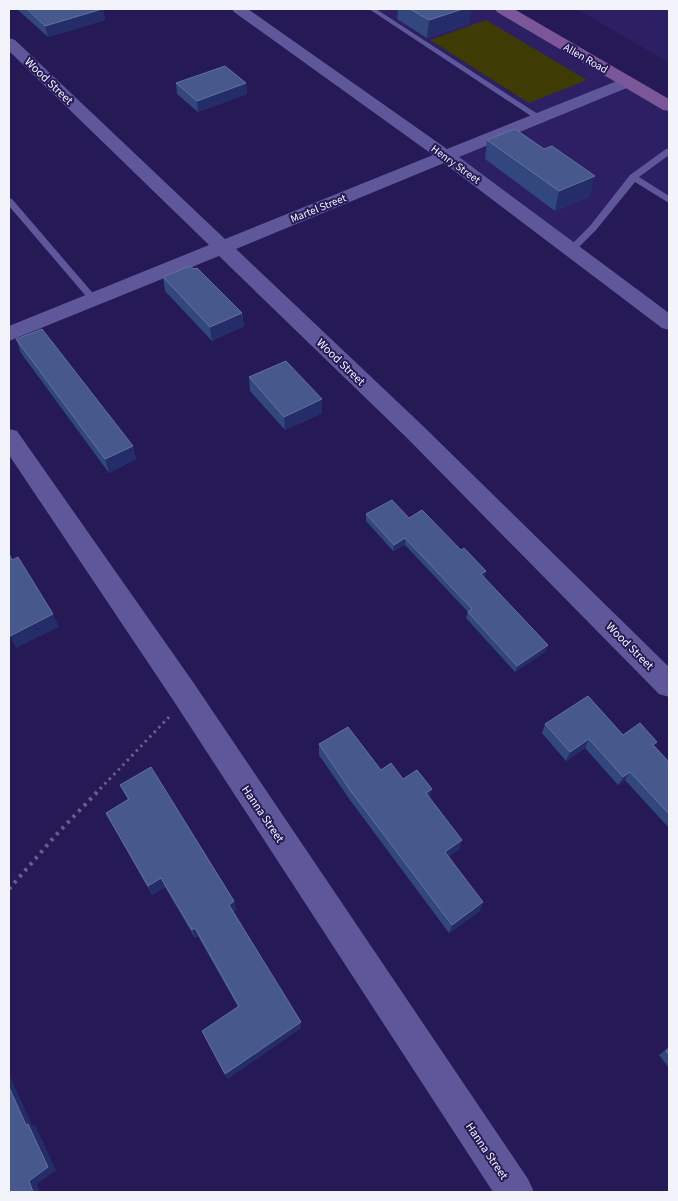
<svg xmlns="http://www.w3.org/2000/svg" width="678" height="1201" viewBox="0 0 678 1201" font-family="'Source Sans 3',sans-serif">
<rect width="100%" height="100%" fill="#251956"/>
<!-- built -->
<g fill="#2c1f63">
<polygon points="372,9 503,9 669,106 669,200 633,178 571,250 445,156 539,118"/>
<polygon points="577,9 669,9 669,63"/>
</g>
<!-- green -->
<polygon fill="#3e3b04" points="486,20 587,80 529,103 430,40"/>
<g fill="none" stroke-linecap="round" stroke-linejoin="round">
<!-- path-far1 -->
<polyline stroke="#68608c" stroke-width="3" stroke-dasharray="2.5 4" stroke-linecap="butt" points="100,789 169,717"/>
<!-- path -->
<polyline stroke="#68608c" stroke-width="4" stroke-dasharray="3 5" stroke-linecap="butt" points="9,889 56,835 101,788"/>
<!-- lane -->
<g fill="#5e589b" fill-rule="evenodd">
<polygon points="369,9 376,9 544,118 537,120"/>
<polygon points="666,149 669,149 669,155 639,177 669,196 669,203 635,182 596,230 574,252 568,252 568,248 590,226 630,175"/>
<polygon points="9,198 12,199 97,298 97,302 91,302 9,206"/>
</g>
<!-- street -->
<g fill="#5e589b" fill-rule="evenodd">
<polygon points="232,9 248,9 447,149 622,79 634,79 636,82 634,85 459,157 669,313 669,330 662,328 444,163 236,249 423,426 669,667 669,697 659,694 407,438 219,256 9,341 9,326 209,245 9,51 9,38 15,40 225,239 433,155 234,12"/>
<polygon points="9,429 17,431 193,682 528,1179 534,1192 493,1192 173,700 9,455"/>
</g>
<!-- secondary -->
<polygon fill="#7b5799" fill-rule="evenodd" points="495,9 514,9 669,99 669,111 663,110 497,12"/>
</g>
<!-- wall -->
<g fill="#32477e">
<polygon points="17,9 103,9 105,20 48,37"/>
<polygon points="398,9 471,9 469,24 427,38 397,19"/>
<polygon points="176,83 246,83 247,94 198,112 177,94"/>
<polygon points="487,140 590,196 555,211 485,159"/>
<polygon points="194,269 242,313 244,326 212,341 165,291 163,277"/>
<polygon points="16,339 133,446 136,459 109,473 21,353"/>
<polygon points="249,377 322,399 322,413 285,430 250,391"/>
<polygon points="366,514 409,518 461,550 486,571 484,578 546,651 515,672 466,618 468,612 405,545 393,551 366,521"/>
<polygon points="545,724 623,735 655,746 669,762 669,828 625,780 618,785 585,748 566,761 542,733"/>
<polygon points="319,744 403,779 430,799 462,840 459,849 448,857 480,911 449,933 350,800 319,755"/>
<polygon points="120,785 234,901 236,910 233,912 301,1022 301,1028 227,1079 238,1007 198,936 195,938 165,887 152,895 111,822 106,813 128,800"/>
<polygon points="669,1047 669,1068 659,1055"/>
</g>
<!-- shaded-wall -->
<g fill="#242d69">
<polygon points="103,9 105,20 48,37 45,26"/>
<polygon points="463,9 471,9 469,24 427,38 429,20"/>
<polygon points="246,83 247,94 198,112 197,101"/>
<polygon points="595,176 590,196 555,211 559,191"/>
<polygon points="242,313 244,326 212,341 210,327"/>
<polygon points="322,399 322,413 285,430 284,417"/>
<polygon points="133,446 136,459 109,473 105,459"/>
<polygon points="405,538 405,545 393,551 394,545"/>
<polygon points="486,571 485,577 479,580 481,574"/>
<polygon points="53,614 59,627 16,648 10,636"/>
<polygon points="548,645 546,651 515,672 517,666"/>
<polygon points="589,739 585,748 566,761 570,752"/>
<polygon points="630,772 625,780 618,785 623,777"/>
<polygon points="432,789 430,799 426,793"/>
<polygon points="462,840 459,849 442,861 445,852"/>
<polygon points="161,878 165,887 152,895 148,886"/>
<polygon points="234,901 236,910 231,913 229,905"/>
<polygon points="483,902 480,911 449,933 452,925"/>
<polygon points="195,928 198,936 195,938 192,930"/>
<polygon points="301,1022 301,1028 227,1079 225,1074"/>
<polygon points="9,1074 32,1125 36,1127 56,1170 37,1184 40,1192 33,1192 29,1181 26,1125 9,1087"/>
</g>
<!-- building -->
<g fill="#47598c" stroke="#62729d">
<polygon points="27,9 102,9 45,26"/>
<polygon points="410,9 463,9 429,20"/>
<polygon points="225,66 246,83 197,101 176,83"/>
<polygon points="515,129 544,149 552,146 595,176 559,191 487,140"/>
<polygon points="190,266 194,269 197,268 242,313 210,327 163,277"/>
<polygon points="42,329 133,446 105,459 16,339"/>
<polygon points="286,361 322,399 284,417 249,377"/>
<polygon points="392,500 409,518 422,510 461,550 464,548 486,571 481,574 548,645 517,666 468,612 472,609 405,538 394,545 366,514"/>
<polygon points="9,554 12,560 18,557 53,614 10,636 9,634"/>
<polygon points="588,696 623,735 640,723 657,742 653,745 669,762 669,814 630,772 623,777 589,739 570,752 545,724"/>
<polygon points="348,727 381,770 391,763 403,779 417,770 432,789 426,793 462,840 445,852 483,902 452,925 350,790 319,744"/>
<polygon points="151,767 234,901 229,905 301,1022 225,1074 202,1031 239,1006 195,928 192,930 161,878 148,886 106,813 129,799 120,785"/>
<polygon points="669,1048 669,1055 666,1051"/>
<polygon points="9,1087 26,1125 28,1124 48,1167 29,1181 33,1192 9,1192"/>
</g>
<g text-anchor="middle" stroke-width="4" stroke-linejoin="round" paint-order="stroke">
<!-- far-street labels -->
<g font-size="11" fill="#f3f3fb" stroke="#251956">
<text transform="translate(586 58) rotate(30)" y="4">Allen Road</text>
<text transform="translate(456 164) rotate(36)" y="4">Henry Street</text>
<text transform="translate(318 208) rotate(-22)" y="4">Martel Street</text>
</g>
<!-- street labels -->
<g font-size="12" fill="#f3f3fb" stroke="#251956">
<text transform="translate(49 81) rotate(44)" y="4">Wood Street</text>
<text transform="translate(341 362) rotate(44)" y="4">Wood Street</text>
<text transform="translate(630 646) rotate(45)" y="4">Wood Street</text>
<text transform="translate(263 814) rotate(56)" y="4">Hanna Street</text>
<text transform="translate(487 1151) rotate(56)" y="4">Hanna Street</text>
</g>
</g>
<!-- border -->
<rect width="678" height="1201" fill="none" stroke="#f3f3fb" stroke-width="20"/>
</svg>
